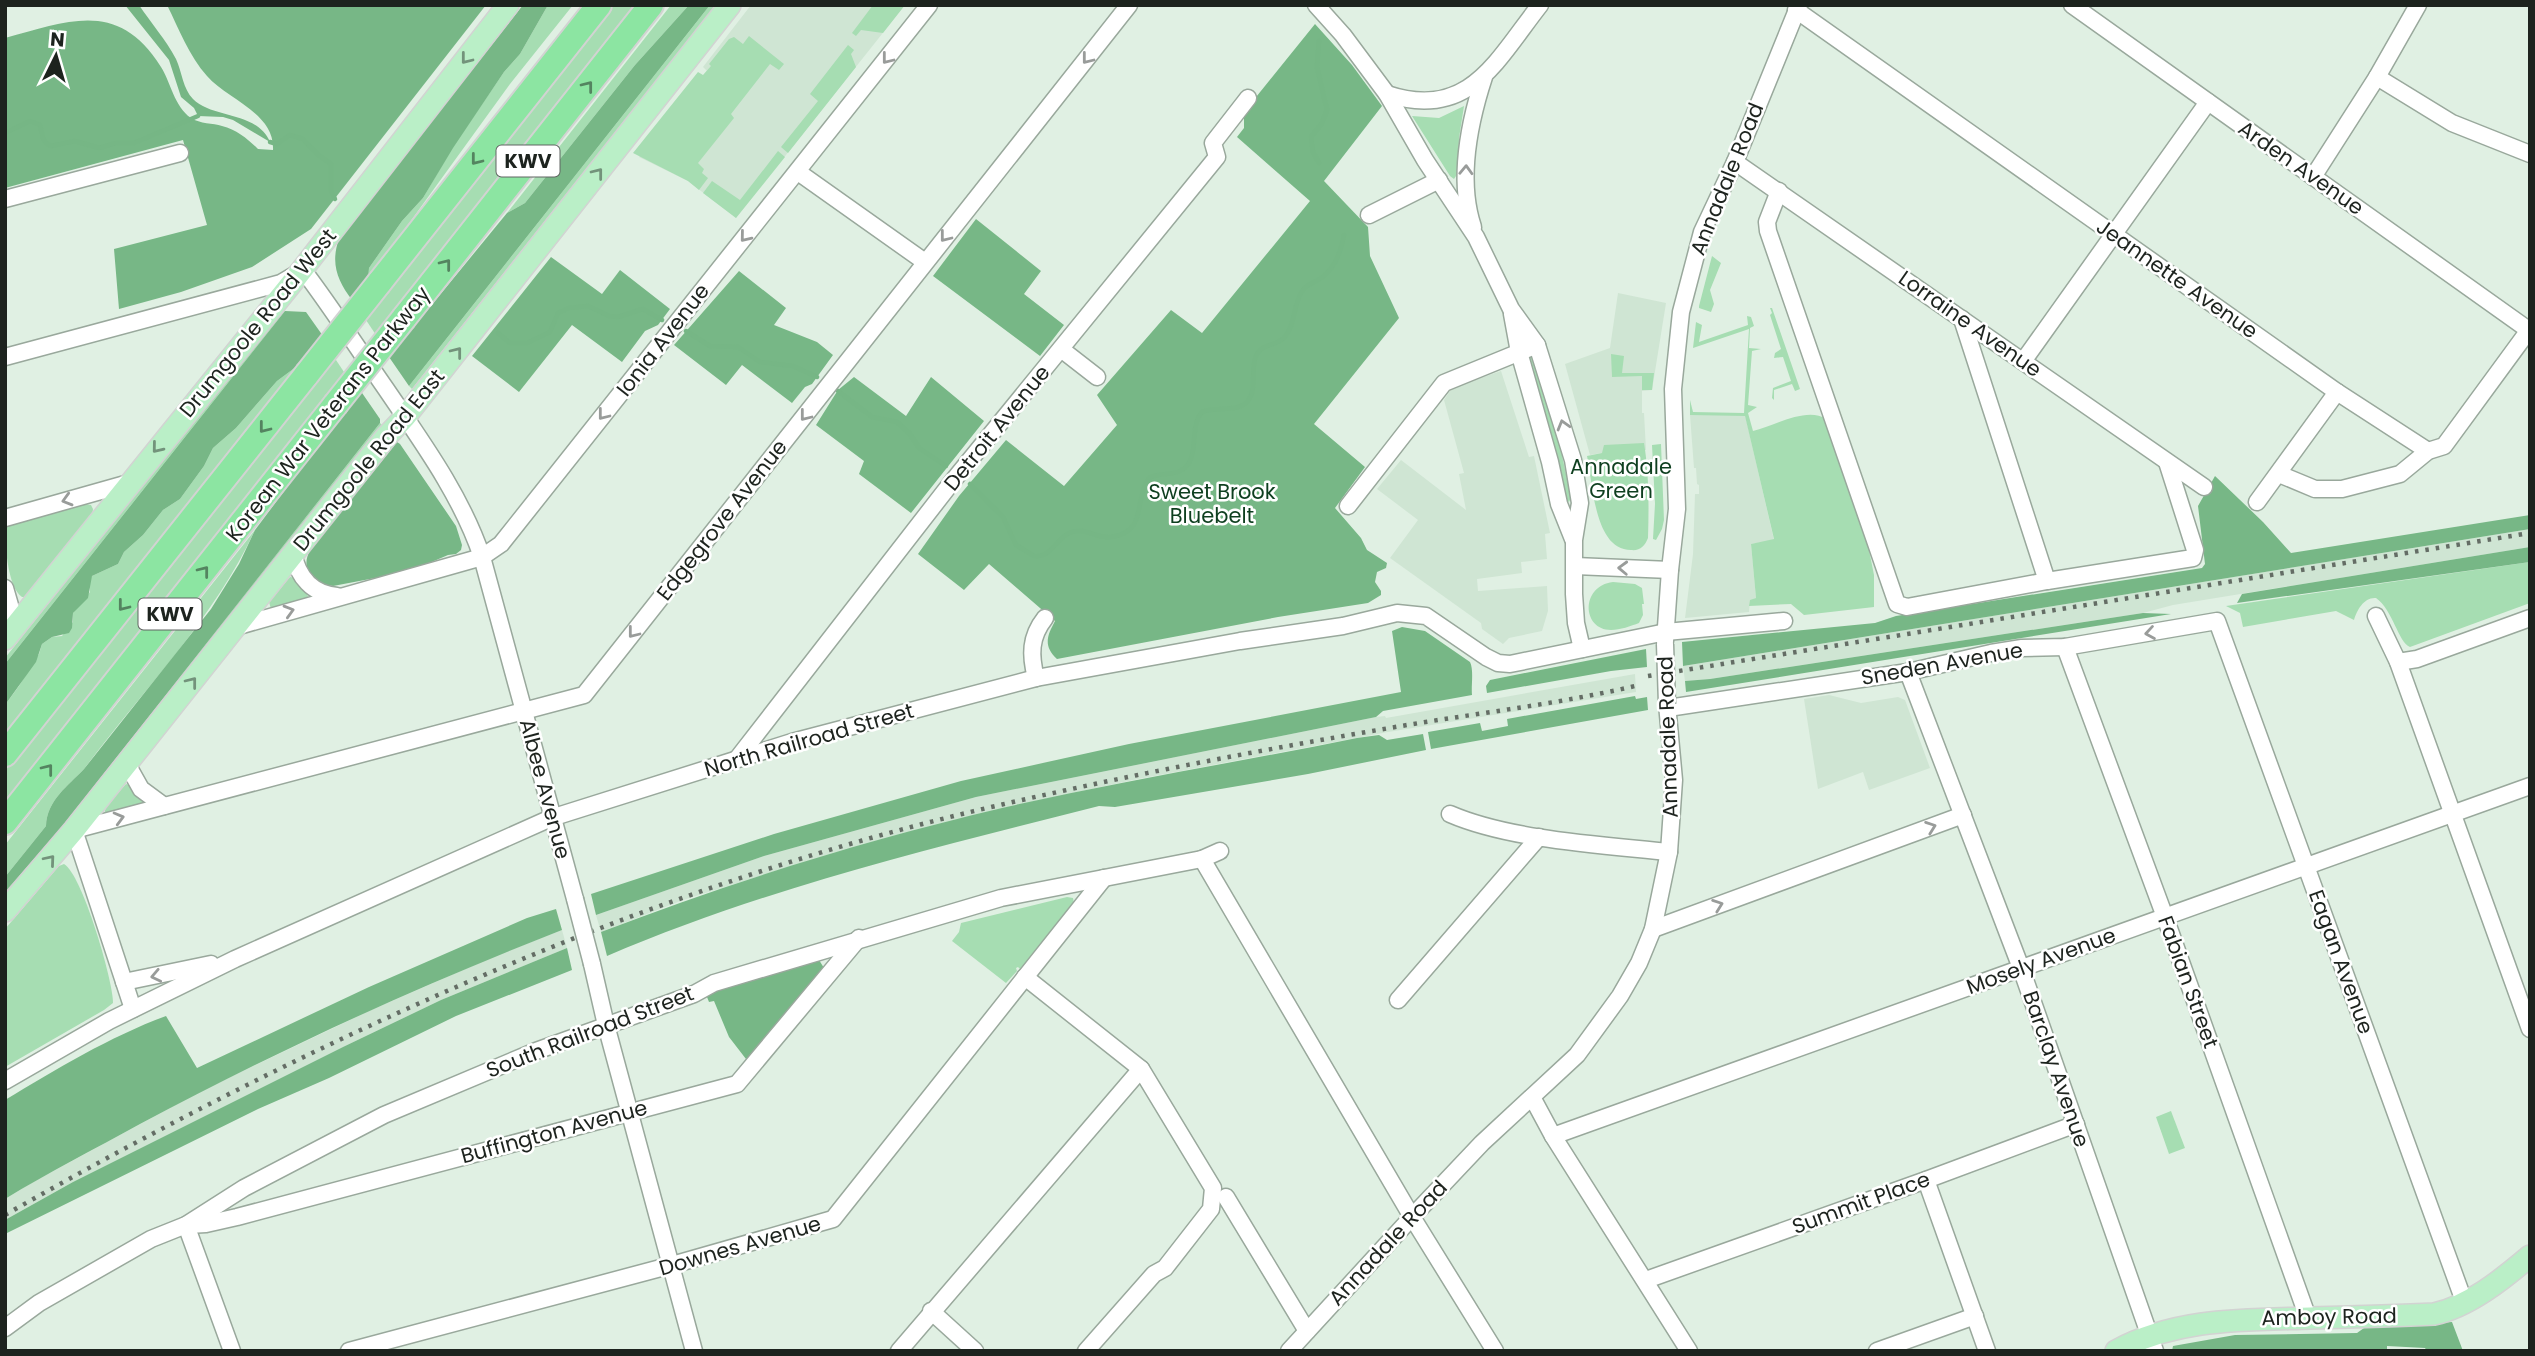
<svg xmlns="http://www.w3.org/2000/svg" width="2535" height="1356" viewBox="0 0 2535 1356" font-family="Poppins,sans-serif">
<rect width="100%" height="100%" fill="#e0f0e3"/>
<!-- built -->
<g fill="#cfe5d3">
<polygon points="751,5 905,5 736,218 688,181 639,157 707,71 703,67"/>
<polygon points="1618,293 1666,303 1652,390 1642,391 1642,413 1644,413 1646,450 1619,450 1590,455 1565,364 1610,348"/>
<polygon points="1501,371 1529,457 1534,456 1550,533 1545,534 1547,559 1521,562 1522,573 1477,579 1478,591 1547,586 1548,611 1542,631 1509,638 1503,644 1482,629 1481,623 1390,558 1418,520 1377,489 1401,460 1466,510 1459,474 1464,473 1444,400 1452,388"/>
<polygon points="1690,415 1745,415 1774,540 1751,544 1756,598 1750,601 1749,612 1685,618 1693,554 1695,494 1699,494 1699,485 1697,484 1696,468 1694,468"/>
<polygon points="2530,529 2530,547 2173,605 2143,613 1710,679 1685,681 1683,666"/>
<polygon points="1635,674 1636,692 1388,732 1133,780 999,809 782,869 683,900 601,932 596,915 764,856 976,797 1376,717 1385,716 1386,718"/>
<polygon points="1829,695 1861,703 1898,697 1905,700 1930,768 1869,790 1863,772 1818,789 1804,699"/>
<polygon points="562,930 567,948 441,1000 343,1047 73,1182 5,1220 5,1199 35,1181 205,1089 369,1011 495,956"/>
</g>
<!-- green -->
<g fill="#a6ddb2">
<polygon points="548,5 573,5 510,84 368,280 369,268 402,221 423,198 452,148 504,72 520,54"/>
<polygon points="611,5 642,5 378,338 364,317"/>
<polygon points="671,5 689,5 635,65 525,203 507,213"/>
<polygon points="710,5 716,5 412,389 409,386"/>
<polygon points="873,5 905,5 883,33 861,30 856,36 852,33"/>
<polygon points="749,36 784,64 779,70 770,64 731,114 734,118 698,163 704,169 702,173 708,178 699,190 688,181 633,153 698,72 703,75 711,66 709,64 729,39 734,37 743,44"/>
<polygon points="848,45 854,50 851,54 856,67 788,153 781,147 818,101 810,94"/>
<polygon points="1464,106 1459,138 1458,173 1454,179 1450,176 1412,116 1439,118"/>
<polygon points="778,151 785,157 736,218 703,193 712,181 740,200"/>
<polygon points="1712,256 1721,263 1710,290 1714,304 1711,312 1699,308 1699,306"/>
<polygon points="283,308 285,311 5,664 5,658"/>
<polygon points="1770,308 1772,308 1800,389 1795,391 1792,384 1774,390 1774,400 1772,398 1773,388 1791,381 1783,357 1774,358 1775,353 1781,349 1770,315 1772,313"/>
<path d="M1747,316L1751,317L1754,326L1750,328L1749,348L1761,349L1752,351L1748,405L1757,407L1748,413L1753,431C1774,426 1807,406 1826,419L1869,550L1874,575V607L1804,615L1791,604L1749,606L1750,600L1756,598L1751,544L1774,539L1745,416L1690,415V400L1693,412L1744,413L1749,329L1693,348L1696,322L1702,325L1699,342L1748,325Z"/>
<polygon points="1611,354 1624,356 1622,373 1654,373 1652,390 1642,390 1642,376 1612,377"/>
<polygon points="1533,355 1559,441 1571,498 1569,502 1565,499 1528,356"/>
<polygon points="334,357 348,378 5,810 5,771"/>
<polygon points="304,361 251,423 5,735 5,705 19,686 39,654 42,644 52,637 62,636 73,622 73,613 90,592 89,581 92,576 118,564 124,552 143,535 163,510 180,499 204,466 213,448 236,428 277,381"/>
<polygon points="380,423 382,425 61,831 5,896 5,892 61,828"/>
<path d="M1644,443C1649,473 1649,506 1648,538C1645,546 1640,551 1631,550C1594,550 1593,483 1587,456L1602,453L1604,445Z"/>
<polygon points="1661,444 1664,520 1662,529 1656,540 1653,539 1655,504 1652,445"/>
<path d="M85,504L91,505L93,509L92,517L27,597H22C7,587 5,543 5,525Z"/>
<path d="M255,530C213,620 143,690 84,769C68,786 47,800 46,826L5,877V845Z"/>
<path d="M2530,562V603L2410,647C2398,642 2393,610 2376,598C2364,597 2357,610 2354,620L2336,611L2243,627L2240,613L2226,606Z"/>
<path d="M290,577C298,578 309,591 308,600L271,609L269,602Z"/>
<path d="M1613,582L1635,584L1642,588L1644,604H1642L1643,615L1639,623C1631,626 1620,630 1611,630C1582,630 1580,586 1613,582Z"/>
<polygon points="126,784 132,786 146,803 104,815 106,806"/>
<path d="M64,864C82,874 113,980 113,1003L104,1010L5,1067V929L59,866Z"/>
<polygon points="1067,897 1073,898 1074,903 1029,962 1020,969 1018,967 1016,968 1017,971 1006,983 952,941 959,932 961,923"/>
<polygon points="2171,1111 2185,1148 2169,1154 2156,1117"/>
</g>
<!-- forest -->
<g fill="#77b786">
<path d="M167,5H486L311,229L252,267L181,292L119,309L114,249L207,225L183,140L5,188V38C71,20 119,0 161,67C171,83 174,106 191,118C200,124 213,123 222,126C237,130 248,139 258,149L273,150C275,113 228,100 207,76C189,56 179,29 167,5Z"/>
<path d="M523,5H548L520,54L504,72L453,148L423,198L402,221L369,268L368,280L352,300C338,281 330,264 339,239Z"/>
<polygon points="689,5 710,5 409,386 389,357 507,213 525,203 635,65"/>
<path d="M1315,24L1352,65L1382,106L1324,181L1368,227L1370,256L1399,318L1314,424L1365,467L1335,508L1361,538L1367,550L1387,563L1386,568L1377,572L1375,582L1381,591V595L1368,603L1278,617L1057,659C1043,646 1047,636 1055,621L989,564L964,590L918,554L959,496L1006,440L1064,486L1117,425L1097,395L1171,310L1202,333L1310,201L1237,137L1244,128V112Z"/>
<polygon points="976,219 1041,271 1024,294 1064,325 1040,356 933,276"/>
<polygon points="551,257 602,294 620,270 670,309 658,325 645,331 622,362 572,325 519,392 472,356"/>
<polygon points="739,271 786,308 774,325 817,342 833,355 812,384 805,387 792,403 742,365 726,385 674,345"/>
<polygon points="285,311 306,312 323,336 304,361 277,381 236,428 213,448 204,466 180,499 163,510 143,535 124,552 118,564 92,576 88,598 73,613 72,628 69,633 52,637 42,644 36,662 5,705 5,664"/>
<polygon points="854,377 906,416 931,377 984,421 911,513 859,474 864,461 816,425 838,390"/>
<path d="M360,390L380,419V423L61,828L5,892V877L46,826C47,800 68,786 84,769L211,609L239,564L255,530Z"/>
<path d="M397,442L400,444L456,526L462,545L461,550L456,554L448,555L420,567L391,575L333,586L316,583C307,570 303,565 310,550Z"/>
<polygon points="2215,476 2263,522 2291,553 2530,515 2530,529 1683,666 1682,642 1875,623 1896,616 2202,568 2205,564 2198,506"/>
<polygon points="2530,547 2530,562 2237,603 2242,594"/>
<polygon points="2143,613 2171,614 1686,692 1685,681 1710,679"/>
<path d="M1402,627L1425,631L1470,662C1474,670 1471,686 1472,695L1383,711L1376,717L976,797L764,856L596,915L591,894L774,834L961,781L1129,744L1401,692L1392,631Z"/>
<polygon points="1646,649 1647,667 1611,671 1487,693 1486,686 1490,680"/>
<polygon points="1635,696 1636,699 1647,697 1648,710 1431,749 1428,732 1480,723 1482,731 1508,726 1507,719"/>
<path d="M1423,734L1426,750L1308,774L1115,807L1099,806C933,848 765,888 607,956L601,932C731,882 866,840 1002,808C1120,781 1239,762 1357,738L1379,735L1387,740Z"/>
<path d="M556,909L562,930C418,986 277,1051 140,1124C95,1149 49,1172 5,1199V1100C57,1069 109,1037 166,1016L197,1068L369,987L527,918Z"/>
<polygon points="567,948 572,970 456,1016 329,1078 258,1109 5,1234 5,1220 73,1182 343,1047 441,1000"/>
<polygon points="819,960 824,968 756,1053 746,1059 729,1037 714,1001 709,1002 707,997 711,992"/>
<polygon points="2452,1322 2463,1351 2427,1351 2425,1348 2387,1346 2387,1351 2172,1351 2173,1346 2235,1335 2357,1333 2364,1328"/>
</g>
<!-- water -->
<path fill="#76b685" d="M125,5H139C151,23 166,40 176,59C182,72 183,89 193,99C213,119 257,111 270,142L233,120L223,117L198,116L194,108L181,97L169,60Z"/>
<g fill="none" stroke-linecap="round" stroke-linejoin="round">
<!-- stream -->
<g stroke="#76b685" stroke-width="4.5">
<polyline points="5,133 30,121 40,125 43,138 46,143 51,146 75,141 99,148 116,143 134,143 198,116"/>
<polyline points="270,142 277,144 290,135 303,139 317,154 331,164 331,191 335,199"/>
<polyline points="1319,163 1313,152 1311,137 1322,123 1327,110 1317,67 1319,41"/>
<polyline points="686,331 710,346 738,347 760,362 793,366 817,377"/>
<polyline points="498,333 510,343 527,343 550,332 558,313 569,308 588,306 609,316 618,317 643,309 662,320"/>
<polyline points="838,391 872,417 897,422 910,434 919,448 946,466"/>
<path d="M970,484L1003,517L1016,545L1034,556C1051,558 1055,540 1069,533C1084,526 1097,539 1111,537C1148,532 1133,501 1149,478C1160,472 1173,476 1182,470C1201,458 1188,428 1202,412C1216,406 1238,413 1248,401C1258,388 1249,368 1257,354C1262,344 1276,346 1284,338C1295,326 1293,307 1301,293C1305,285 1311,284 1318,280C1334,271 1341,252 1344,235"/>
</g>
<defs>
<g id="minor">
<polyline points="1316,5 1343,35 1387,94 1425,160 1476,237 1511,309 1537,345 1573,460 1580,503 1574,540 1574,594 1576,623 1582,649"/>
<polyline points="2072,5 2530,331"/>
<polyline points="1796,10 2337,392 2428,451"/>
<polyline points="2377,77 2452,123 2530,154"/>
<path d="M1387,94C1469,121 1496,61 1540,5"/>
<polyline points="1735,162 2204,487"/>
<polyline points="798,172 925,262"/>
<polyline points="2313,177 2377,77 2418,5"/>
<polyline points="1779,191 1767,222 1768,231 1897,604 1907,607 2047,581 2193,558 2195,550 2167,462"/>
<polyline points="5,199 180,153"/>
<polyline points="1369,215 1439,180"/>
<path d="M1473,227C1457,179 1469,123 1484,77"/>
<polyline points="1512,314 1519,352 1550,462 1559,504 1573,539"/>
<polyline points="1962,319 2047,581"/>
<polyline points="1061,349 1097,377"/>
<path d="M5,357L281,283L303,270C332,308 358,349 386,389C422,442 461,495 482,557L575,899"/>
<polyline points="2024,360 2208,102"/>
<polyline points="2279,474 2315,489 2342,489 2400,474 2428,451 2444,446 2529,330"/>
<polyline points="2257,502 2337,392"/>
<polyline points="1348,506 1444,383 1537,345"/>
<polyline points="5,518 129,483"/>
<path d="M293,553C298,577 312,594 337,596"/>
<polyline points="1575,566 1670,570"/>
<polyline points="5,588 16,626"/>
<polyline points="2376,616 2398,662 2530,1029"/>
<polyline points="235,627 482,557 501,544 929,5"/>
<polyline points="1665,641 1670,570 1677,509 1673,389 1681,312 1702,232 1735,162 1799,5"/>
<polyline points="2065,647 2165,917 2308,1318"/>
<polyline points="2398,662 2417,659 2530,618"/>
<polyline points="1908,672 2021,968 2155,1351"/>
<path d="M1036,678C1030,655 1030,637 1045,618"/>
<polyline points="1668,708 1908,672 1991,653 2022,648 2065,647 2217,621 2465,1304"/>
<polyline points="737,759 952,482 1217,157 1213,143 1248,98"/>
<polyline points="127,764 141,789 164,806"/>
<path d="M1450,814C1510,840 1603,845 1669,852"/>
<polyline points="1202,859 1412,1217 1495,1351"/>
<polyline points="1653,929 1963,815"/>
<polyline points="592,964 606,1025 694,1351"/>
<polyline points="1025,977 1141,1069 1213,1188 1211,1209 1165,1268 1154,1274 1086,1351"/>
<polyline points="124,982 211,964"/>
<polyline points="1398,1000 1539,837"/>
<polyline points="133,1009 74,830 584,695 1129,5"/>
<polyline points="5,1081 109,1021 235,959 551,818 792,742 1036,678 1240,641 1343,626 1397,613 1426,616 1486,657 1498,663 1510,664 1666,632 1784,621"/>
<polyline points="1532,1097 1553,1136 1689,1351"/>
<polyline points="1553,1136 2530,786"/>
<polyline points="1926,1180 1987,1351"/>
<polyline points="1226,1197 1307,1331"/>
<polyline points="186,1225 232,1351"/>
<polyline points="188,1225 206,1224 237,1217 737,1084 859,938"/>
<polyline points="1646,1280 1926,1180 2076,1124"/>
<polyline points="931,1311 975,1351"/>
<polyline points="5,1328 39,1303 151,1239 186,1225 244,1188 384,1115 536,1051 694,994 714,983 1001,898 1202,859 1220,851"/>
<polyline points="349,1351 672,1265 833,1219 1104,878"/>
<polyline points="899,1351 1141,1069"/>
<polyline points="1289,1351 1412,1217 1482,1143 1577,1055 1620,996 1639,963 1653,929 1669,852 1674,780 1667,704"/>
<polyline points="1877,1351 1975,1316"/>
</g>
<g id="major">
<polyline points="5,639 291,284 508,5"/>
<polyline points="5,911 74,830 386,437 405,417 730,5"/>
<path d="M2116,1351C2176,1318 2244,1320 2310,1318C2351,1317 2392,1316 2434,1314C2468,1307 2503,1279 2530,1256"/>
</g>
<g id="highway">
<polyline points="379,283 599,5"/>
<polyline points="404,318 651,5"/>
<polyline points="5,754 307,374"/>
<polyline points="5,822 335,405"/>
</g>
</defs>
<!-- minor casing -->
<use href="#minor" stroke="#99a89c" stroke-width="19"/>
<!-- major casing -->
<use href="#major" stroke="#d2d3d2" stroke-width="24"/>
<!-- highway casing -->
<use href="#highway" stroke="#d2d3d2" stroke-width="28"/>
<!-- minor -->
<use href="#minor" stroke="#fff" stroke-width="16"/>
<!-- major -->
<use href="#major" stroke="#baefc7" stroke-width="21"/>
<!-- highway -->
<use href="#highway" stroke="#8ce5a2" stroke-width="24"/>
<!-- rail -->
<g stroke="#646d65" stroke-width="4.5" stroke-dasharray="3.5 7" stroke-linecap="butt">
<polyline points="1648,676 2530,533"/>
<path d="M5,1215C313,1039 642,889 987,808C1128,775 1271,748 1413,724C1487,712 1562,703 1635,686"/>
</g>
<defs>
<g id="minor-bridge">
<polyline points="1665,644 1667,704"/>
<polyline points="575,899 592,964"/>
</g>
<g id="highway-bridge">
<polyline points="307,374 379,283"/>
<polyline points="335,405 404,318"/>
</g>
</defs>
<!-- minor-bridge casing -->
<use href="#minor-bridge" stroke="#99a89c" stroke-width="19" stroke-linecap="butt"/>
<!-- highway-bridge casing -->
<use href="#highway-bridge" stroke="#d2d3d2" stroke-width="28" stroke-linecap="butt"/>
<!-- minor-bridge -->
<use href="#minor-bridge" stroke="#fff" stroke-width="16"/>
<!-- highway-bridge -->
<use href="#highway-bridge" stroke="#8ce5a2" stroke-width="24"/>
</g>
<!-- one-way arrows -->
<defs><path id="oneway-chevron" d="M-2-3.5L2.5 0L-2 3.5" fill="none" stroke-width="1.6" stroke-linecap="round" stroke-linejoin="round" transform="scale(1.75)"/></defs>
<g stroke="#73937b">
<use href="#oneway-chevron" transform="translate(466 59) rotate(128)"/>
<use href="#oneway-chevron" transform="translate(598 173) rotate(-52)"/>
<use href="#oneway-chevron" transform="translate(457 352) rotate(-52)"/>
<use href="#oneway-chevron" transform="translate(157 448) rotate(129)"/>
<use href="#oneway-chevron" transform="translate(192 682) rotate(-52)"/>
<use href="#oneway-chevron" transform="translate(50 860) rotate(-50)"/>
</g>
<g stroke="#999c9a">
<use href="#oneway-chevron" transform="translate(887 59) rotate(128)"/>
<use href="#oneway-chevron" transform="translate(1087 59) rotate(128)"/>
<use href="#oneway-chevron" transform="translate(1466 170) rotate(-88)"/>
<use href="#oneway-chevron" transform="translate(745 237) rotate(129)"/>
<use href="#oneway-chevron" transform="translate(945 237) rotate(128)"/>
<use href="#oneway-chevron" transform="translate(603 415) rotate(128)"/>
<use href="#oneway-chevron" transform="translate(805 416) rotate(128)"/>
<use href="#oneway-chevron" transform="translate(1563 425) rotate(-106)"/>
<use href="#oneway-chevron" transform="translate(67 500) rotate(164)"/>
<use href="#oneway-chevron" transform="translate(1623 568) rotate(-178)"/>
<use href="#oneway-chevron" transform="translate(289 611) rotate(-16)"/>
<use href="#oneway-chevron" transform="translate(633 633) rotate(128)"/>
<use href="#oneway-chevron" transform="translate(2150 633) rotate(171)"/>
<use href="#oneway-chevron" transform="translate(119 818) rotate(-15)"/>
<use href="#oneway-chevron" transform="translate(1931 827) rotate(-20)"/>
<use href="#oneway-chevron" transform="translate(1718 905) rotate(-20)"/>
<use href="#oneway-chevron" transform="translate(156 976) rotate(168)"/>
</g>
<g stroke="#548460">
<use href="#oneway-chevron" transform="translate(588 86) rotate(-52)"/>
<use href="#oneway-chevron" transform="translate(476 160) rotate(128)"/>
<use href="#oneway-chevron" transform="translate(446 264) rotate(-52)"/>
<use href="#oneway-chevron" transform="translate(264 428) rotate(128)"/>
<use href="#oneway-chevron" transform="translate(204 571) rotate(-52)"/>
<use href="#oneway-chevron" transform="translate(123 606) rotate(128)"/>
<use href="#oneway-chevron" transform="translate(48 769) rotate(-52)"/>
</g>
<g text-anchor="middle" stroke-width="5" stroke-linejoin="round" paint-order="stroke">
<!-- shield labels -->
<g fill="#fff" stroke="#616562" stroke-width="2">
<rect x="496.5" y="145.5" width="63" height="31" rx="5"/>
<rect x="138.5" y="598.5" width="63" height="31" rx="5"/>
</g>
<g font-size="19" font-weight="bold" fill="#1d231e">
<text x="528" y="168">KWV</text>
<text x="170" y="621">KWV</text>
</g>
<!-- street labels -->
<g font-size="21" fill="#1d231e" stroke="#fff">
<text transform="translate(2301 168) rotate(35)" y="7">Arden Avenue</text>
<text transform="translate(1727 179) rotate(-68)" y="7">Annadale Road</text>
<text transform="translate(2177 279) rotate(35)" y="7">Jeannette Avenue</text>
<text transform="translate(258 323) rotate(-51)" y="7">Drumgoole Road West</text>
<text transform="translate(1970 324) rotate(35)" y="7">Lorraine Avenue</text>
<text transform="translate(663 340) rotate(-52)" y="7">Ionia Avenue</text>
<text transform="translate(328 414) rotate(-52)" y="7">Korean War Veterans Parkway</text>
<text transform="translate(997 428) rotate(-51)" y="7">Detroit Avenue</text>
<text transform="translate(369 460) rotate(-51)" y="7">Drumgoole Road East</text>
<text transform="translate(722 520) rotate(-52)" y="7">Edgegrove Avenue</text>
<text transform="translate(1942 664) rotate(-10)" y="7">Sneden Avenue</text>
<text transform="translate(1668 737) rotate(-92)" y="7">Annadale Road</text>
<text transform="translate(809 740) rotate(-16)" y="7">North Railroad Street</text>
<text transform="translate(545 789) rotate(75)" y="7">Albee Avenue</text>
<text transform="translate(2041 961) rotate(-20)" y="7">Mosely Avenue</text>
<text transform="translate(2341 962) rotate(70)" y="7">Eagan Avenue</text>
<text transform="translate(2188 982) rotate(70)" y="7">Fabian Street</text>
<text transform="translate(590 1032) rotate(-21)" y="7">South Railroad Street</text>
<text transform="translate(2056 1069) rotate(71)" y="7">Barclay Avenue</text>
<text transform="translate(554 1132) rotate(-15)" y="7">Buffington Avenue</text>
<text transform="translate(1861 1203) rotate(-20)" y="7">Summit Place</text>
<text transform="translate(1388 1243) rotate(-47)" y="7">Annadale Road</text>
<text transform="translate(740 1246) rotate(-16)" y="7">Downes Avenue</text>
<text transform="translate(2329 1317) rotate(-1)" y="7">Amboy Road</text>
</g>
<!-- park labels -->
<g font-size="21" fill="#0e3f1f" stroke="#fff">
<text x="1621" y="474">Annadale<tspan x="1621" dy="24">Green</tspan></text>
<text x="1212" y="499">Sweet Brook<tspan x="1212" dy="24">Bluebelt</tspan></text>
</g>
</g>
<!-- border -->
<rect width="2535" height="1356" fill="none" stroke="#1d231e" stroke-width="14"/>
<!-- north arrow -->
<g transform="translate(56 56) rotate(5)" stroke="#ffffff" stroke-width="5" paint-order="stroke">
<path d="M0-5L12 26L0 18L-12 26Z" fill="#1d231e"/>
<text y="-10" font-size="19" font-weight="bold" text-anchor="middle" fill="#1d231e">N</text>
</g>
</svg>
